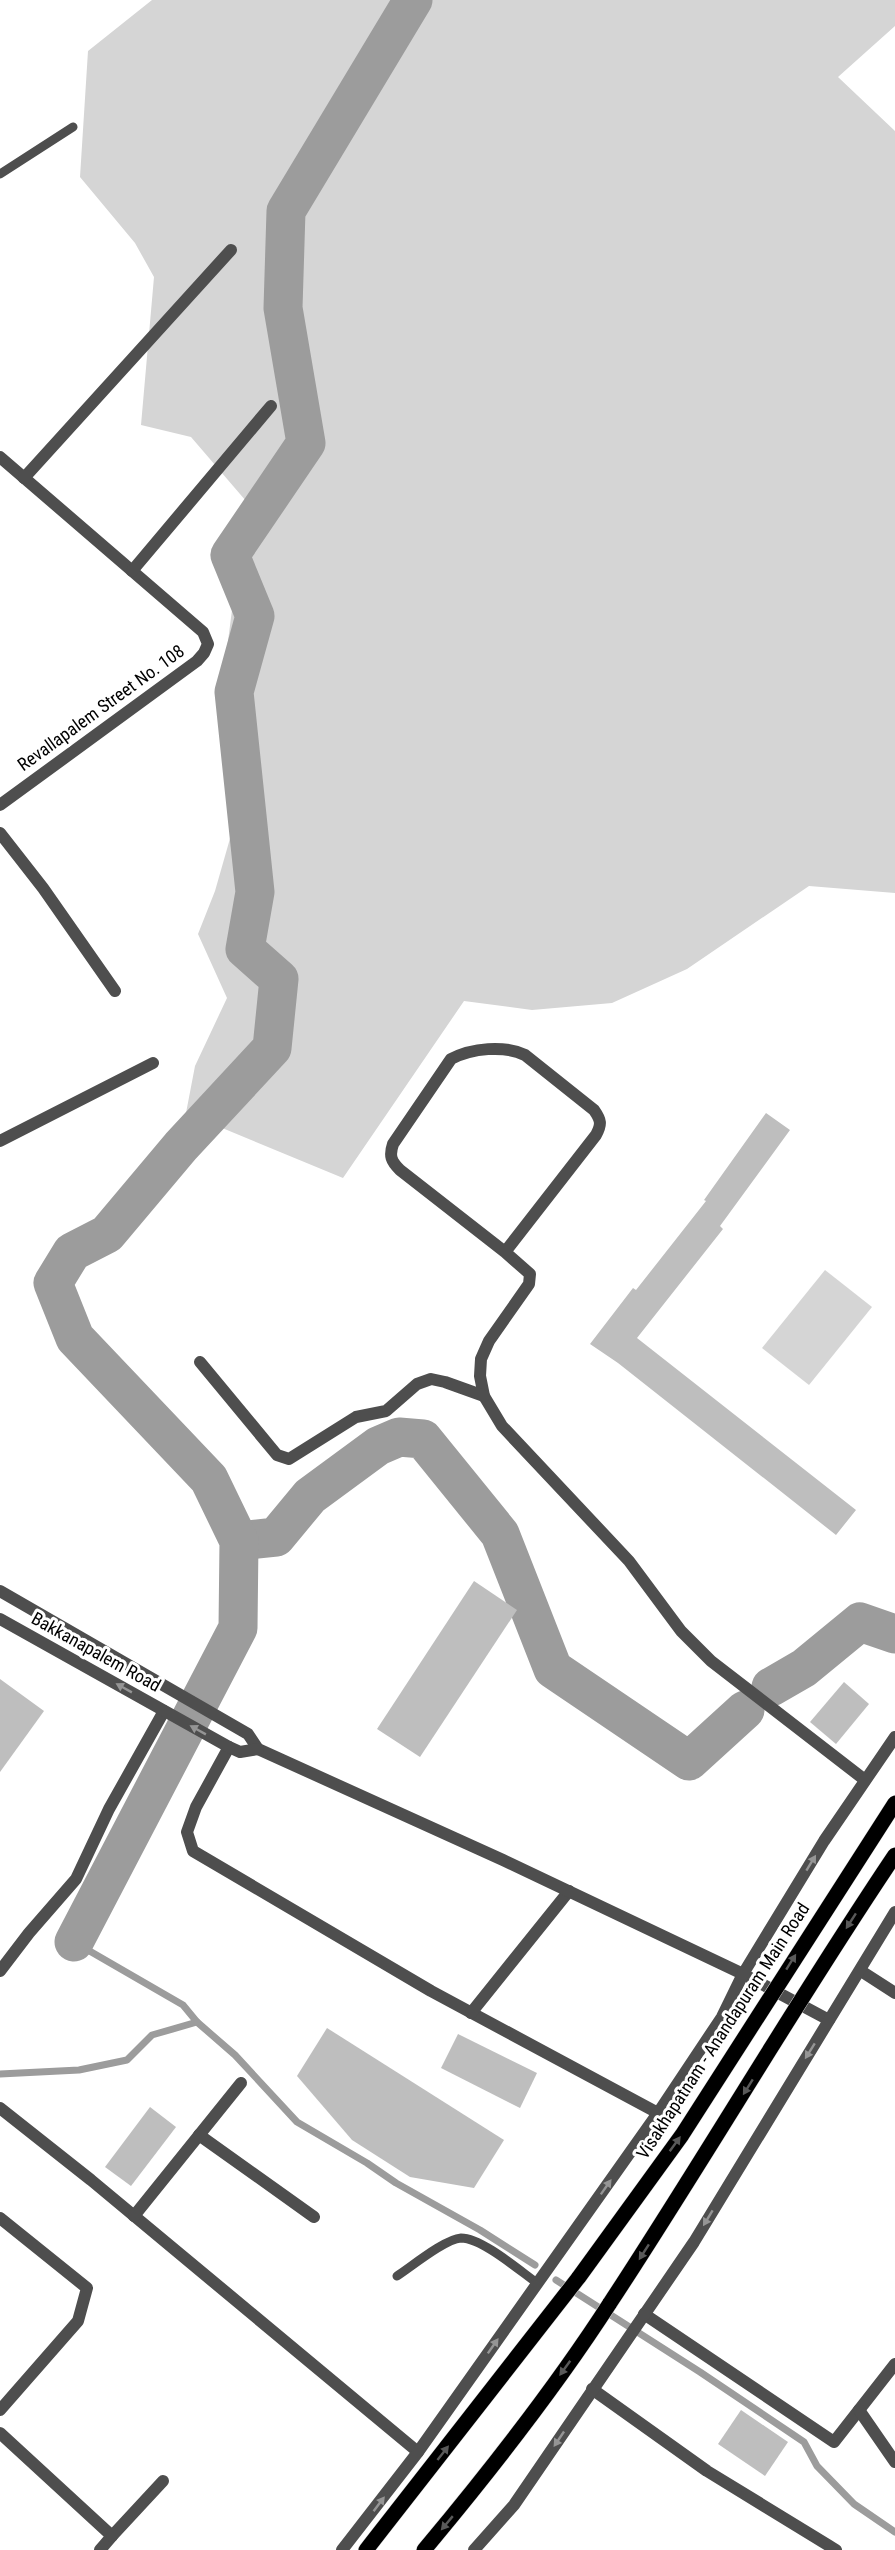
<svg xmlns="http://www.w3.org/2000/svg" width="895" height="2550" viewBox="0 0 895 2550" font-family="'Roboto Condensed',sans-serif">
<rect width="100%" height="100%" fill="#fff"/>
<!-- green -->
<g fill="#d5d5d5">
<polygon points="152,0 895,0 895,26 838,77 895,131 895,893 809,886 687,969 612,1003 532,1010 464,1001 343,1178 186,1113 195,1066 227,998 198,934 215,891 235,821 226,763 227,649 246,501 191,437 141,425 154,277 135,243 80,177 88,51"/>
<polygon points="825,1270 872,1307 809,1385 762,1348"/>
</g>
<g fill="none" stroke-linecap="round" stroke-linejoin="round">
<!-- stream -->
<g stroke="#9c9c9c" stroke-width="7">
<polyline points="197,2022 235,2055 297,2122 367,2163 396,2183 480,2230 535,2265"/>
<polyline points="0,2074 79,2070 127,2060 152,2035 197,2022 183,2005 74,1942"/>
<polyline points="556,2280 700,2372 804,2442 817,2466 854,2504 895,2532"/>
</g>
<!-- river -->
<g stroke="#9c9c9c" stroke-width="39">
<polyline points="239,1541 276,1537 310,1496 378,1446 399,1437 423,1439 500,1534 553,1669 689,1761 745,1710"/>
<polyline points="771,1687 804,1668 860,1622 895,1634"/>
<polyline points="74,1942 238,1628 239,1541 209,1479 75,1338 53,1283 72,1252 107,1234 181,1146 272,1048 279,979 245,949 255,892 234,692 255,616 230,555 306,443 283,308 286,211 413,0"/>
</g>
</g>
<!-- building -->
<g fill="#bebebe">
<polygon points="766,1113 790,1130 720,1226 723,1229 637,1338 856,1510 836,1535 618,1363 590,1344 633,1288 636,1290 706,1201 704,1200"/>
<polygon points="474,1581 517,1610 420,1757 377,1729"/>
<polygon points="0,1679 44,1711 0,1772"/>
<polygon points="844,1682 869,1704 836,1744 810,1722"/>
<polygon points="327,2028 504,2140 474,2188 410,2177 352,2140 297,2076"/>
<polygon points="458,2034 537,2073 520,2108 441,2068"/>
<polygon points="150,2107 176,2127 131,2186 105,2167"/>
<polygon points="741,2410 788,2442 765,2476 718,2444"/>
</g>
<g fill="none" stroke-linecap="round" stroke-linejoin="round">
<defs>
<g id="primary">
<polyline points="366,2550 579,2277"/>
<path d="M424,2550C490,2471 554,2390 610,2303"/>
</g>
</defs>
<!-- primary casing -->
<use href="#primary" stroke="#dbdbdb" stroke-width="16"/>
<!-- service -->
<g stroke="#4e4e4e" stroke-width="9">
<polyline points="0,174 73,127"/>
<path d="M397,2276C411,2267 445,2239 461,2238C482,2238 520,2271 537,2283"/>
</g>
<!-- minor -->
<g stroke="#4e4e4e" stroke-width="12">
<polyline points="0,457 203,632 208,644 204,653 197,661 0,805"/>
<polyline points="24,478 231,250"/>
<polyline points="132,571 271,406"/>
<polyline points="0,833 43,888 115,991"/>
<polyline points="0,1141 153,1063"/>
<path d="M505,1252L596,1135C602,1124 601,1120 594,1110L525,1055C504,1045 472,1048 451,1059L393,1144C389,1156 391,1161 400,1170L505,1252L530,1274L529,1284L489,1341L481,1359L480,1376L484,1396L502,1426L629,1561L681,1631L711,1661L865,1780"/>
<polyline points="200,1362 277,1455 289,1459 356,1417 386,1411 417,1384 431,1379 445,1382 484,1396"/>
<polyline points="229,1747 196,1807 187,1832 193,1851 431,1991 658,2113"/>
<polyline points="0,1971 29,1933 76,1879 109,1809 164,1711"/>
<polyline points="861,1971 895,1993"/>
<polyline points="471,2013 569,1891"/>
<polyline points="0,2108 91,2180 418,2452"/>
<polyline points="199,2135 314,2217"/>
<polyline points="134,2216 241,2083"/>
<polyline points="0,2218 87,2288 78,2321 0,2410"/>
<polyline points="644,2314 834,2442 895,2364"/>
<polyline points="592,2389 707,2471 836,2550"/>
<polyline points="859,2410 895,2462"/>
<polyline points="0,2433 112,2536 100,2550"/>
<polyline points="112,2536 163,2481"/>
</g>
<!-- tertiary -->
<g stroke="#4e4e4e" stroke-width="12">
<polyline points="0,1591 248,1734 258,1749 503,1860 743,1974 829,2020"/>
<polyline points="0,1619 229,1747 240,1752 258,1749"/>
<polyline points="342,2550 418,2452 658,2113 722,2017 743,1974 824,1841 895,1737"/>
<polyline points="474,2550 514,2505 694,2242 895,1912"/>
</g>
<!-- primary -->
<use href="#primary" stroke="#000" stroke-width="15"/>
<defs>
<g id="primary-bridge">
<polyline points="579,2277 682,2135 895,1803"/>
<path d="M610,2303C707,2155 796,2002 895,1855"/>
</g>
</defs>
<!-- primary-bridge casing -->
<use href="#primary-bridge" stroke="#dbdbdb" stroke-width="16" stroke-linecap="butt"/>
<!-- primary-bridge -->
<use href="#primary-bridge" stroke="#000" stroke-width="15"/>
</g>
<!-- one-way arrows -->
<defs><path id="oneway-solid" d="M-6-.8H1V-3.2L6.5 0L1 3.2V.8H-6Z" transform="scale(1.5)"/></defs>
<g fill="#959595">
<use href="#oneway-solid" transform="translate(124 1688) rotate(-151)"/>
<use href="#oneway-solid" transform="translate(198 1730) rotate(-151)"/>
<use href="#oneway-solid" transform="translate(811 1863) rotate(-59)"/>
<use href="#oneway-solid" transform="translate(810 2051) rotate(122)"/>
<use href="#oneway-solid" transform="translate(606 2187) rotate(-55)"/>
<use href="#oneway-solid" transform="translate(708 2218) rotate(121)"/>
<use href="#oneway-solid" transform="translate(493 2346) rotate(-55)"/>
<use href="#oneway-solid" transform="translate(559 2439) rotate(124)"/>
<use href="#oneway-solid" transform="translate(379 2504) rotate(-53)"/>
</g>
<g fill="#595959">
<use href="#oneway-solid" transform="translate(851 1921) rotate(123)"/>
<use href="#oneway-solid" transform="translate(791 1962) rotate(-58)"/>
<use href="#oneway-solid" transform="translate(748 2087) rotate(122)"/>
<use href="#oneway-solid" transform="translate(675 2144) rotate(-54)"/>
<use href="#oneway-solid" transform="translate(644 2252) rotate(123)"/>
<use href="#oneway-solid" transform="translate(565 2368) rotate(126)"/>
<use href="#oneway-solid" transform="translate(443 2453) rotate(-52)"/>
<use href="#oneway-solid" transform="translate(447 2523) rotate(130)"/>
</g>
<g text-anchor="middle" stroke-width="6" stroke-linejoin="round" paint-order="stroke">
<!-- street labels -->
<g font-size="18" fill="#000" stroke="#fff">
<text transform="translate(101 708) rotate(-36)" y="6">Revallapalem Street No. 108</text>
<text transform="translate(96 1652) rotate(29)" y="6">Bakkanapalem Road</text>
<text transform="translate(723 2031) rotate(-57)" y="6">Visakhapatnam - Anandapuram Main Road</text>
</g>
</g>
</svg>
